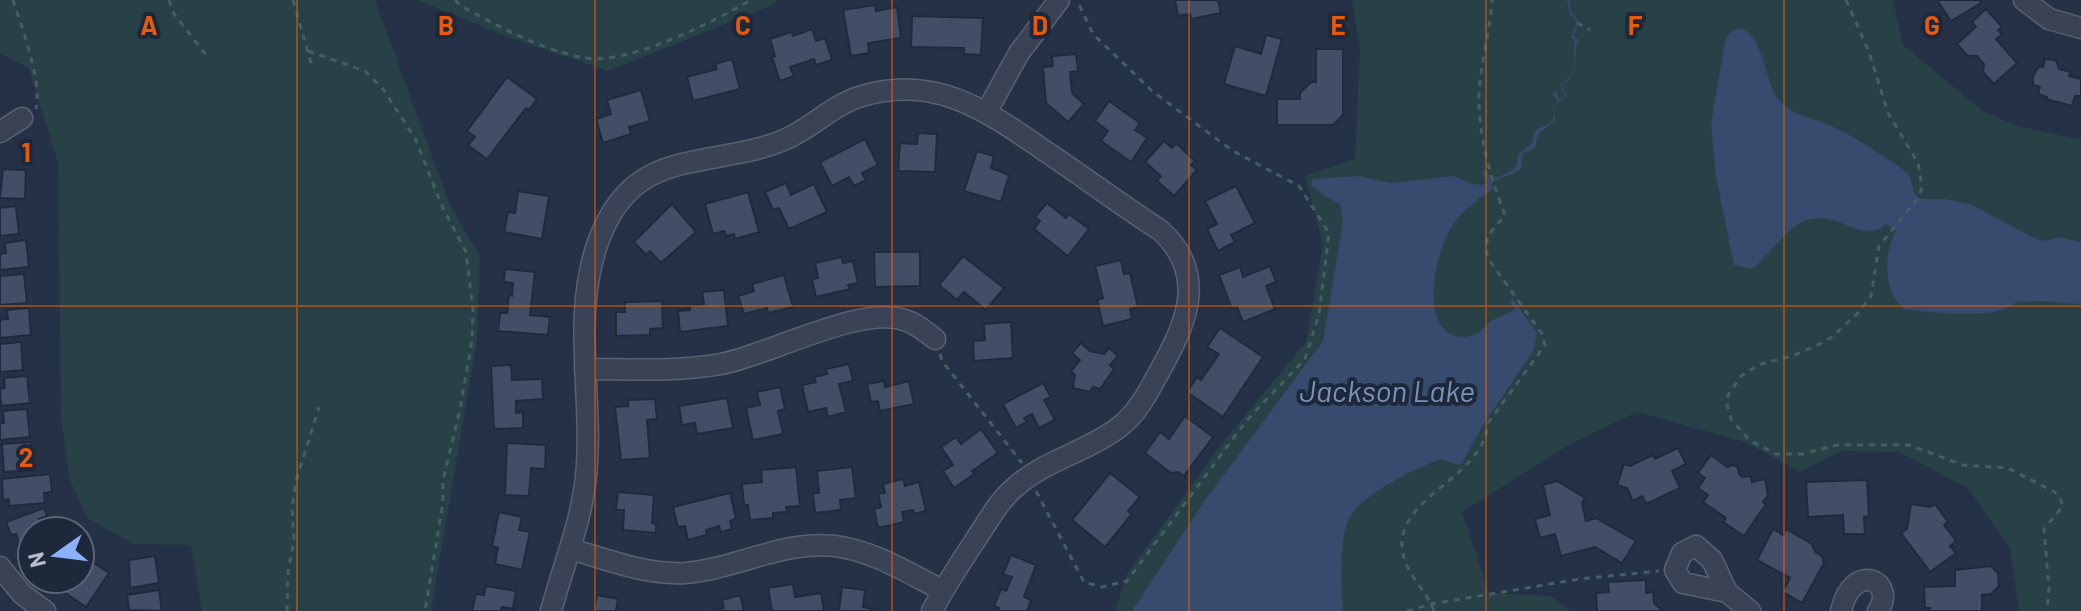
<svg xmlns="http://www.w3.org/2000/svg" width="2081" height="611" viewBox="0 0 2081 611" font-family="Barlow,sans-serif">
<rect width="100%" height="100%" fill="#253146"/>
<!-- green -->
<g fill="#274147">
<polygon points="0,0 375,0 449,202 480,257 477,340 431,611 202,611 191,545 134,544 88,519 69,478 61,416 58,163 29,68 0,53"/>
<polygon points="417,0 777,0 772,5 608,71 508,37"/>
<polygon points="1352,0 1893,0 1903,45 1984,112 2018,126 2081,140 2081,611 2019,611 2010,548 1968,488 1899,452 1842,451 1800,472 1745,442 1637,412 1570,444 1462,512 1489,593 1551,596 1570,611 1115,611 1127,574 1224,441 1306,342 1323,244 1305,176 1355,159 1360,49"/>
</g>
<!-- water -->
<g fill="#374b6e">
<path d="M1567,0H1569L1571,12L1579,21L1574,35L1578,40C1571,63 1583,67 1562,86V88L1567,95L1554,107L1555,120L1538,134L1535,148L1522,154L1521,169C1511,176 1500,176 1491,184L1493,189C1479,198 1462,211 1452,226C1437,249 1423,309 1445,330C1452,337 1463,339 1473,335C1481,333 1486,324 1493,320C1500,316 1508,315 1515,309L1510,301L1513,299L1537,333L1534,350L1483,425L1462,463L1459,465L1441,459C1414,469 1363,493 1349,519C1339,537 1341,590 1343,611H1132L1203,503L1323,341L1343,221L1340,204L1323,195L1311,185L1312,179L1360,176L1390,183L1454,176L1472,184L1483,185L1487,183L1482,172L1487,170L1491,181L1515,169L1519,153C1535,142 1530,149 1535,131C1548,122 1557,126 1553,107L1558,102L1553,94L1556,92L1559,100L1563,98L1565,93L1561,89V85C1583,66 1571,63 1575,39L1571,38L1577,22L1570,14Z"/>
<path d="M1738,28C1764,32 1764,83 1780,101C1793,116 1814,118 1831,126C1855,137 1879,153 1901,168L1910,176L1914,193L1921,199H1945L1970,204L2036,239L2044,241L2059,237L2081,242V304C2061,303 2039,299 2019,302C2012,303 2009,308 2002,310C1982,317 1926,313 1904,309C1882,290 1884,253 1896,230L1886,224C1863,247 1836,206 1802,222C1788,229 1768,254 1756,266L1750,269L1734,265L1716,176L1711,124L1725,41L1729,33Z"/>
</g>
<!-- building -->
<g fill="#414e66" stroke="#202a3d" stroke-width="2">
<polygon points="1175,0 1218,0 1221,13 1191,19 1190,14 1178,16"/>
<polygon points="1937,0 1980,0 1981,3 1951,21"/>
<polygon points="875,5 876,11 897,7 901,38 868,43 869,53 851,56 843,10"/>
<polygon points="1986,9 2002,27 1998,30 2002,34 1996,39 2017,63 1994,84 1983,72 1984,64 1977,56 1968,56 1957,44 1976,27 1972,22"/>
<polygon points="912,16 983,18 981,55 964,54 964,48 911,47"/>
<polygon points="812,29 816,41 825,38 832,60 816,65 814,59 790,67 794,76 780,81 772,57 775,56 770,39 791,32 793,36"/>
<polygon points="1266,35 1282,39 1266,96 1224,84 1235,46 1261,54"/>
<polygon points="1316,49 1343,49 1343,115 1333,125 1277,125 1277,99 1300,99 1300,93 1311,82 1316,82"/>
<polygon points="1076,54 1078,71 1070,72 1072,93 1084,104 1068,122 1046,103 1043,67 1053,66 1052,56"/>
<polygon points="732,59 740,89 693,101 687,77 717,69 715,64"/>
<polygon points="2045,59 2056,60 2059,69 2071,72 2069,76 2081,79 2081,96 2075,96 2072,106 2046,99 2047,97 2038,94 2040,87 2033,85 2033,76 2039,66 2043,67"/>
<polygon points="507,77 537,99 529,110 526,108 487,159 468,145 475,137 467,131"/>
<polygon points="641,90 650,121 629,127 631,134 603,143 596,119 611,114 607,100"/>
<polygon points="1109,101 1140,123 1135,130 1147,138 1131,162 1101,141 1108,131 1095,121"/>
<polygon points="918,133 937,134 935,172 898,171 900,143 917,144"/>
<polygon points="865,139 878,165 862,173 866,180 854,186 849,177 832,186 820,162"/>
<polygon points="1164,141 1172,148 1176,143 1195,161 1191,165 1197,170 1174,196 1157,181 1161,176 1145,162"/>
<polygon points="977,151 994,156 991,168 1009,175 1001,202 964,191"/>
<polygon points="3,169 26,170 25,199 0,198"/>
<polygon points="786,183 791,195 814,184 827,212 789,229 779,208 773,210 765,192"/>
<polygon points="1236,186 1255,223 1231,235 1235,242 1218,251 1207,229 1217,224 1205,201"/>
<polygon points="518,191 549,196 542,239 504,232 508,212 515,213"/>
<polygon points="748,192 759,232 735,239 734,234 726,236 724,231 713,234 705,204"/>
<polygon points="1047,203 1066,218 1069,214 1089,229 1068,256 1034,229 1040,221 1035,217"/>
<polygon points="672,204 696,232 661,263 650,251 646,255 634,242"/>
<polygon points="16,206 19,234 0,236 0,208"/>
<polygon points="26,240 29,267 0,270 0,254 6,253 5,243"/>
<polygon points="874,252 920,252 920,286 875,287"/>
<polygon points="963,256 1004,288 986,310 964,292 957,300 939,285"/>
<polygon points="841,257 843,263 853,261 858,283 848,285 850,289 816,297 812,279 818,278 815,263"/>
<polygon points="1121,260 1124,274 1130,273 1138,307 1130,309 1132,319 1103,326 1097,300 1103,298 1095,266"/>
<polygon points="1270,266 1276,282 1266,286 1275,309 1243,322 1237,307 1232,309 1219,275 1240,267 1243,277"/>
<polygon points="505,269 535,272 530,315 550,317 548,335 498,331 500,313 507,313 509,295 512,296 513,283 504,282"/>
<polygon points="24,274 27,303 0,305 0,276"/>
<polygon points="784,275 793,307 768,313 767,308 744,314 738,296 754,291 752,284"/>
<polygon points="724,290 728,326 680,332 678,311 690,310 690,306 704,304 702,292"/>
<polygon points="662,301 663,328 650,329 650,335 616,336 616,312 625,312 625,302"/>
<polygon points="29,308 31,335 0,338 0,320 8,319 7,310"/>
<polygon points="1011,322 1013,358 974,361 973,341 985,340 984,324"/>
<polygon points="1220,328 1263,357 1223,417 1187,392 1197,377 1201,380 1219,354 1207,347"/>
<polygon points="21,342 23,370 0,372 0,344"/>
<polygon points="1081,343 1090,351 1104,354 1109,348 1118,356 1110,365 1114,369 1100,389 1093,387 1090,392 1073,388 1075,375 1071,371 1080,360 1072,353"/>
<polygon points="849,364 853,381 839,384 846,412 828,417 826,408 808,412 802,385 816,382 814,377 827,374 826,369"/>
<polygon points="511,365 512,380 542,379 543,399 516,401 516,413 523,412 523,428 494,429 491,366"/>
<polygon points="27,376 30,403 1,406 0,389 5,388 4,378"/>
<polygon points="884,381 885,387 909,381 914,404 880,411 878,401 871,402 867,384"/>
<polygon points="1043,383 1051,397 1044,400 1055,420 1039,428 1032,414 1024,418 1027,422 1016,428 1003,404"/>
<polygon points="780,387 785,409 778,411 783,434 753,440 746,408 760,405 757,392"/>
<polygon points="727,398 733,428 697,434 695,423 682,425 679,406"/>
<polygon points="655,399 657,419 647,420 650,458 621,460 615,407 628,406 628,400"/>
<polygon points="27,409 30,437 0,440 0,423 4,423 3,411"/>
<polygon points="1185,416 1213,437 1184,476 1178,472 1171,473 1145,453 1160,432 1169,439"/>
<polygon points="981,429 998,453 972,471 974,474 954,488 943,471 953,465 941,447 956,437 961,444"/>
<polygon points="31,442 33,470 4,472 2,444"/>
<polygon points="507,443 546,445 545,469 531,468 529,496 505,495"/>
<polygon points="1678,448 1686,464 1672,471 1680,488 1646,504 1642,496 1633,501 1627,488 1617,485 1624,464 1630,466 1653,455 1655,459"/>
<polygon points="1711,455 1727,467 1734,465 1738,468 1739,474 1743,477 1751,476 1752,482 1765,479 1768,495 1763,502 1766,504 1744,536 1723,522 1726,518 1703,502 1708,495 1698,488 1705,478 1698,473"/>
<polygon points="796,467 800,506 786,507 787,512 773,513 773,518 750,520 748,505 744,505 742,484 762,482 761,470"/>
<polygon points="852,467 856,498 840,500 841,510 815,513 813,493 819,493 817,471"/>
<polygon points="1110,473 1140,497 1128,511 1132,514 1105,547 1072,520"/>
<polygon points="50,474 52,492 44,493 45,503 9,506 9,499 3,500 2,479"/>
<polygon points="903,479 905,486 919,482 926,511 914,514 913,510 902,512 904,522 878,528 874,509 881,507 878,494 885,493 883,484"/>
<polygon points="1867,480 1869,516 1864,517 1865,534 1844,534 1843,515 1808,517 1806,482"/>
<polygon points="1557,481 1585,498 1582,503 1586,521 1596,518 1636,541 1622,563 1595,547 1561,556 1555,534 1540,538 1535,519 1550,515 1543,485"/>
<polygon points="618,492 654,495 652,523 656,524 656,533 623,530 624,510 616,510"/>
<polygon points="730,493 736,519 730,521 732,529 721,532 719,526 706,530 707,535 688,540 685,526 678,527 673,507"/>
<polygon points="1911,504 1930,507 1935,504 1948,522 1944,525 1956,541 1950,546 1956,553 1930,572 1901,533 1907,529"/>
<polygon points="44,508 47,516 39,519 44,531 32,531 32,541 20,546 16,534 11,535 6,522"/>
<polygon points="499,512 522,517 519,530 530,532 522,570 495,564 498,548 492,546"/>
<polygon points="1773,529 1783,535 1786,529 1812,544 1815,552 1822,556 1824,563 1802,603 1782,592 1790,578 1757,560"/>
<polygon points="1011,555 1036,565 1024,597 1031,600 1027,611 998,611 999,608 994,606 1001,589 1006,591 1012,577 1003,574"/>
<polygon points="155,556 159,583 130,588 129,560"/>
<polygon points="86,558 109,573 86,607 64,592 72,579 80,579 80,567"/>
<polygon points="1991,566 1998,573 1999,586 1991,594 1982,595 1982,611 1930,611 1930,608 1925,608 1924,587 1955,586 1955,570"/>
<polygon points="1646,580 1646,593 1653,592 1654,603 1663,611 1597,611 1596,593 1609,592 1608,582"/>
<polygon points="793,584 795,597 821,593 824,611 772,611 768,588"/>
<polygon points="486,586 516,591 513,609 502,607 501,611 472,611 476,594 484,595"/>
<polygon points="842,587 865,590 863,607 881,611 839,611"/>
<polygon points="159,590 162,611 129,610 127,595"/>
<polygon points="597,595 618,599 616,611 594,611"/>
<polygon points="740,595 744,611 712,611 724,608 722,600"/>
</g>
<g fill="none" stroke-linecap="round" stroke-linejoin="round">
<defs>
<g id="minor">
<polyline points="2024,0 2049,19 2081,28"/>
<polyline points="987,111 1019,53 1059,0"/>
<polyline points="0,132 22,118"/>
<path d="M585,369C630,369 677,372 721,364C769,355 860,305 904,320C916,323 926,332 935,339"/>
<path d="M571,549C608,560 646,575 685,573C736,569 783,540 835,546C874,551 908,573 942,590"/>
<polyline points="0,567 22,594 45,611"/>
<polyline points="1727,592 1683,583 1675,570 1682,553 1696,546 1712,560 1727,592 1750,611"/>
<path d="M551,611C563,566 581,524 586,476C594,398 571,318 598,242C627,162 678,166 748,151C766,147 784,142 799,132C820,120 838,103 862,96C936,74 987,111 1045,151C1084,177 1121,205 1160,230C1210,275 1185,326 1158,374C1148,393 1136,415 1118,428C1085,453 1044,460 1013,489C999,501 990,518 980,533C963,559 946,584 932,611"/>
<path d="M1841,611C1853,559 1898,582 1878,611"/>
</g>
</defs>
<!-- minor casing -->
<use href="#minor" stroke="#586172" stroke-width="23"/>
<!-- path -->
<g stroke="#455e62" stroke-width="3" stroke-dasharray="6 6" stroke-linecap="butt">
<path d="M13,0C22,29 42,79 36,109"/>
<polyline points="169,0 174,14 206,55"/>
<polyline points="293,0 311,63"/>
<path d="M455,0L461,6C497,26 544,51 585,58C629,65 713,22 751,0"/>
<polyline points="1846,0 1869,52 1888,113 1918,163 1922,186 1919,197 1879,246 1871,296 1859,312 1832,337 1820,344 1792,356 1758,365 1741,376 1728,395 1727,404 1731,419 1749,440 1776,454 1802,454 1837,445 1909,445 1963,465 2008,468 2058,494 2063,506 2044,529 2049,589 2047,611"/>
<polyline points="1577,23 1590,30"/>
<polyline points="308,51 365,71 383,89 416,140 441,204 466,252 473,310 472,341 459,414 443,480 443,503 425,611"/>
<polyline points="940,354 942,361 1022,463"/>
<polyline points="1036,491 1084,582 1102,587 1127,581 1247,420 1305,359 1319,314 1329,233 1299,186 1233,151 1152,91 1093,34 1077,0"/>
<polyline points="287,611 288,572 294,540 292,508 296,481 319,407"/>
<polyline points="1407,611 1431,604 1579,579 1659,571"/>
<path d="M1434,611C1426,590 1405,573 1402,549C1397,496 1484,478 1488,423L1545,345L1542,334L1487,257V237L1505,215C1491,179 1479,139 1479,99C1479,68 1490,33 1492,0"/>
</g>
<!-- minor -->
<use href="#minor" stroke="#3a4355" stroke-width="20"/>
</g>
<!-- grid -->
<path fill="none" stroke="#e8590c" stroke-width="2" stroke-opacity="0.55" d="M297,0V611M595,0V611M892,0V611M1189,0V611M1486,0V611M1784,0V611M0,306H2081"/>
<g text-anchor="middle" stroke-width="8" stroke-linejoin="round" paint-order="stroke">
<!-- water labels -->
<g font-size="30" font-style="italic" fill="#7c92b8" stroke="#1e283b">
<text x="1387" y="402">Jackson Lake</text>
</g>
</g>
<g font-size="26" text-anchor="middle" font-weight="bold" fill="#e8590c" stroke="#1e283b" stroke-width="8" stroke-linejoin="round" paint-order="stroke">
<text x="149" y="35">A</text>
<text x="446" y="35">B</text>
<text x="743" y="35">C</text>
<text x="1040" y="35">D</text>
<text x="1338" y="35">E</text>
<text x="1635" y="35">F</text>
<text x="1932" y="35">G</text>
<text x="26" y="162">1</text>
<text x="26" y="467">2</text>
</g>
<!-- north arrow -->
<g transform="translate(56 555) rotate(256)"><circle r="38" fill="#1e283b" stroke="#5b6476" stroke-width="2"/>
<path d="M0-6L14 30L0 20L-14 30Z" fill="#8cb2ff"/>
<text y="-12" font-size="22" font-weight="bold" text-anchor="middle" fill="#b7bfce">N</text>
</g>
</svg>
